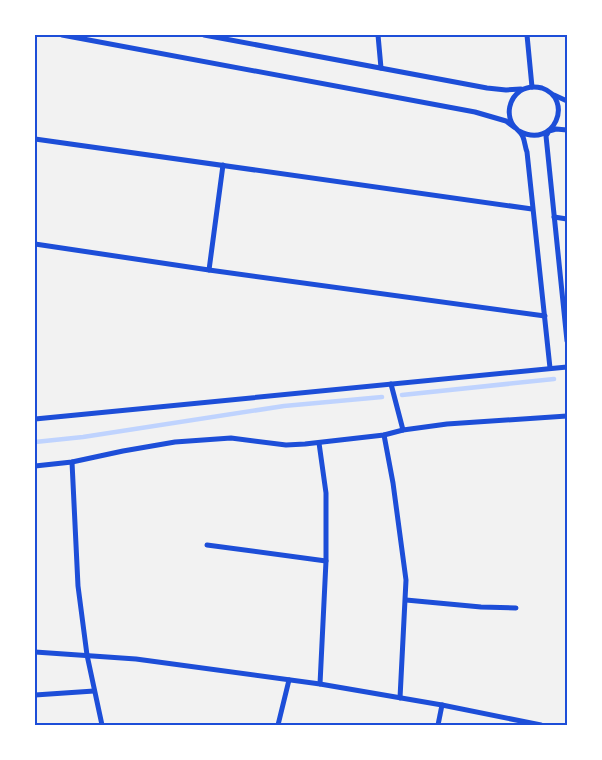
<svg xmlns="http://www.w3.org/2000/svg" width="602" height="760" viewBox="0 0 602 760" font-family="'Asap Condensed',sans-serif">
<rect width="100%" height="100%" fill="#f2f2f2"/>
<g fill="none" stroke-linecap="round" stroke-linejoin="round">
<!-- stream -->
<g stroke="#bfd3fe" stroke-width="4.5">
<polyline points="402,395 554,379"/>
<polyline points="35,442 83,437 284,406 382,397"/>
</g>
<!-- minor -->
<g stroke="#1d4ed8" stroke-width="5">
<polyline points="62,35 475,112 506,121 514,127"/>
<polyline points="204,35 487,88 506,90 521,89"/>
<polyline points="378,35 381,68"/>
<polyline points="527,35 532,87"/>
<polyline points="554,95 567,101"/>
<polyline points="567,130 556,129 549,131 546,136 567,341"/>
<path d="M519,131C555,150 574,99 542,88C534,86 526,87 520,91C509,99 506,114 513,125C516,129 521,132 523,137C525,142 525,147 527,152L550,368"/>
<polyline points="35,139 532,209"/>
<polyline points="554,217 567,219"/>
<polyline points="35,244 209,270 545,316"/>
<polyline points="209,270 223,165"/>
<polyline points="391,384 403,430"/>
<polyline points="35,419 567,367"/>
<polyline points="384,435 393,483 406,580 400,698"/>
<polyline points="319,443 326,493 326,561 320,684"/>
<polyline points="72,462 78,586 87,655 102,725"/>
<polyline points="35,466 72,462 123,451 175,442 231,438 286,445 305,444 384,435 403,430 447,424 567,416"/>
<polyline points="207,545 326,561"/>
<polyline points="406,600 481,607 516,608"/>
<polyline points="35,652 136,659 320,684 442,705 541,725"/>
<polyline points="35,695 94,691"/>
<polyline points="278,725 289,680"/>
<polyline points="438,725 442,705"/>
</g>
</g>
<!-- border -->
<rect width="602" height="760" fill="none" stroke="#ffffff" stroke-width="72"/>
<rect x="36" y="36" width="530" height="688" fill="none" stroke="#1d4ed8" stroke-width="2"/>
</svg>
